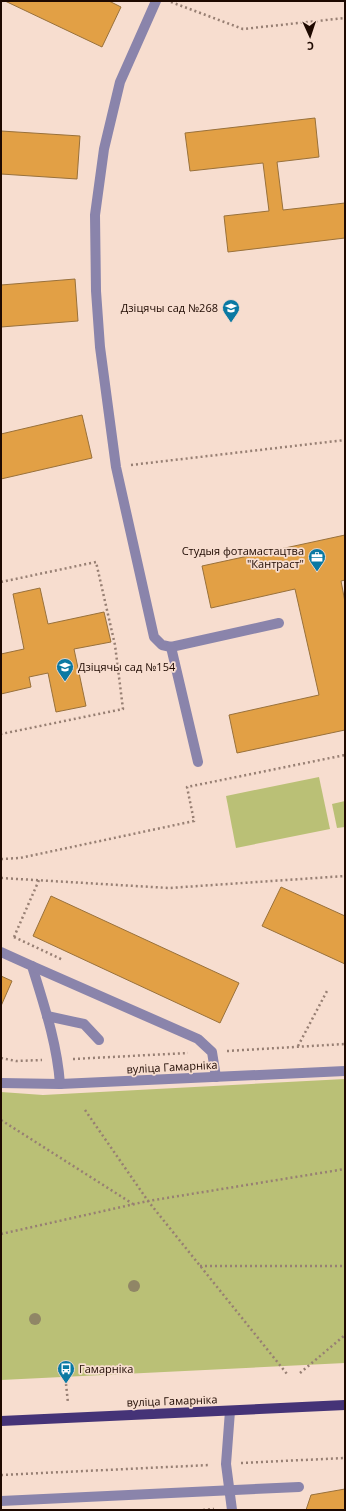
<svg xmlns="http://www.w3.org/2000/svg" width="346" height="1511" viewBox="0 0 346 1511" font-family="'Open Sans',sans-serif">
<rect width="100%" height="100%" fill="#f7ddcf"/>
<!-- green -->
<g fill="#bac076">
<polygon points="319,777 330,829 236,848 226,796"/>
<polygon points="345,801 345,827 337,828 332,804"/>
<polygon points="345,1079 345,1363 1,1380 1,1092 43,1095"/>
</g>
<!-- building -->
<g fill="#e2a045" stroke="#99713b">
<polygon points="5,1 109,1 121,7 102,47"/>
<polygon points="315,118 319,157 277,162 283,210 345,203 345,238 228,252 224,216 269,211 263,163 190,171 185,133"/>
<polygon points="1,131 80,136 77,179 1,174"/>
<polygon points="75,279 78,321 1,327 1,285"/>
<polygon points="82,415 92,458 1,479 1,434"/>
<polygon points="345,535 345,580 341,581 345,602 345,730 237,753 229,715 319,695 295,589 211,608 202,566"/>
<polygon points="40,588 48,624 104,612 111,642 74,649 86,706 56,712 48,673 29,677 31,687 1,694 1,654 24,649 13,594"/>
<polygon points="281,887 345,916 345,964 262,926"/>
<polygon points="51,896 239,983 220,1023 33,936"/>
<polygon points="1,976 12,981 1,1006"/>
<polygon points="345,1489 345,1510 306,1510 311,1495"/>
</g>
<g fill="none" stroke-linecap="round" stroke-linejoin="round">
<!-- path -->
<g stroke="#977f73" stroke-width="2.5" stroke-dasharray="2 3" stroke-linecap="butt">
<polyline points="171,2 243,29 345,18"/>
<polyline points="131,465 345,440"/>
<polyline points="1,582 96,562 115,645 123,709 1,734"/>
<polyline points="1,859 20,858 194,821 187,787 345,755"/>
<polyline points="1,878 169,888 345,876"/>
<polyline points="14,937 63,960"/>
<polyline points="14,937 39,880"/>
<polyline points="298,1046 327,991"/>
<polyline points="227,1051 345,1044"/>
<polyline points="1,1058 16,1061 42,1060"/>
<polyline points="73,1059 188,1053"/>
<polyline points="85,1110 148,1201 287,1374"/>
<polyline points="1,1120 133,1204"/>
<polyline points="1,1234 148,1201 345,1169"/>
<polyline points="200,1266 345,1266"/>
<polyline points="300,1373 345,1335"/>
<polyline points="66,1384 68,1403"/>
<polyline points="241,1463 345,1458"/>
<polyline points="1,1475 210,1465"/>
<polyline points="203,1510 214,1509"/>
</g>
<!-- minor -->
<g stroke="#8a84ab" stroke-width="10">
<polyline points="156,1 120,82 104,149 95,215 96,291 100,347 116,467 154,637 162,645 171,647 279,623"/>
<polyline points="171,647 198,762"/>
<path d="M1,952L32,966C44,1005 57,1043 60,1084"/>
<polyline points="32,966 198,1039 212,1052 216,1077"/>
<polyline points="47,1016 84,1024 99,1040"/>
<polyline points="1,1083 60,1084 345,1071"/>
<polyline points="230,1411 226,1464 232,1510"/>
<polyline points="1,1501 299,1487"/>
</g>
<!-- major -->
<polyline stroke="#453377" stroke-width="10" points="1,1421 345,1405"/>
</g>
<!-- trees -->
<g fill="#908666">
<circle cx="134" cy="1286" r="6"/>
<circle cx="35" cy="1319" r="6"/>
</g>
<!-- icons -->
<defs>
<symbol id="school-pin" viewBox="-11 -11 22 30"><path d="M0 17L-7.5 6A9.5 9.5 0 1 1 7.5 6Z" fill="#0a79a3" stroke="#f7ddcf"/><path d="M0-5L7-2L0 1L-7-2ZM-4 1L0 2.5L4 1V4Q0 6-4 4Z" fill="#fff"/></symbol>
<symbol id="office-pin" viewBox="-11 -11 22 30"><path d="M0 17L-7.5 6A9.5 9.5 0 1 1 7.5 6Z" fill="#0a79a3" stroke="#f7ddcf"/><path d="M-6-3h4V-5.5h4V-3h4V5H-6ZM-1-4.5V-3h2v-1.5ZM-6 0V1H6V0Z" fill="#fff"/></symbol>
<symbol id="bus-pin" viewBox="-11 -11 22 30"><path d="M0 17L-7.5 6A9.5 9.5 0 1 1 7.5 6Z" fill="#0a79a3" stroke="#f7ddcf"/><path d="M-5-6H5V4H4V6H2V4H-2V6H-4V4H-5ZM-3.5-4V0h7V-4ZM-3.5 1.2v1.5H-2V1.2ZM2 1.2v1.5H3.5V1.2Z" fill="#fff"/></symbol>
</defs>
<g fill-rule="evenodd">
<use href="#school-pin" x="221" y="298" width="20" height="27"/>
<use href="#office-pin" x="307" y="547" width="20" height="27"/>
<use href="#school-pin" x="55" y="657" width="20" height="27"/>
<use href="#bus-pin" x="56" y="1359" width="20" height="27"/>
</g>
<g text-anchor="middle" stroke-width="3.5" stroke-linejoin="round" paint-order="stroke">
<!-- poi labels -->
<g font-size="11" fill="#1e0900" stroke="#f7ddcf" text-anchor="end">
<text x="218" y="312">Дзіцячы сад №268</text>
<text x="304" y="555">Студыя фотамастацтва<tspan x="304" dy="13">"Кантраст"</tspan></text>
<text x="78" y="671" text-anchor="start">Дзіцячы сад №154</text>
<text x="79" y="1373" text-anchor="start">Гамарніка</text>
</g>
<!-- street labels -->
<g font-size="11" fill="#1e0900" stroke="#f7ddcf">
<text transform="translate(172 1067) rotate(-3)" y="4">вуліца Гамарніка</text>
<text transform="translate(172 1401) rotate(-2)" y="4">вуліца Гамарніка</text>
</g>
</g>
<!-- border -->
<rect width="346" height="1511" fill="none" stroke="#1e0900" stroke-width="4"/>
<!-- north arrow -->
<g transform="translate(310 36) rotate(177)" stroke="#f7ddcf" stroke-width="3" paint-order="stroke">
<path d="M0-3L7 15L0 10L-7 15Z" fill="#1e0900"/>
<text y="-6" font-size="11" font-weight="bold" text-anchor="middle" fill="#1e0900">С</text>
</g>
</svg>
